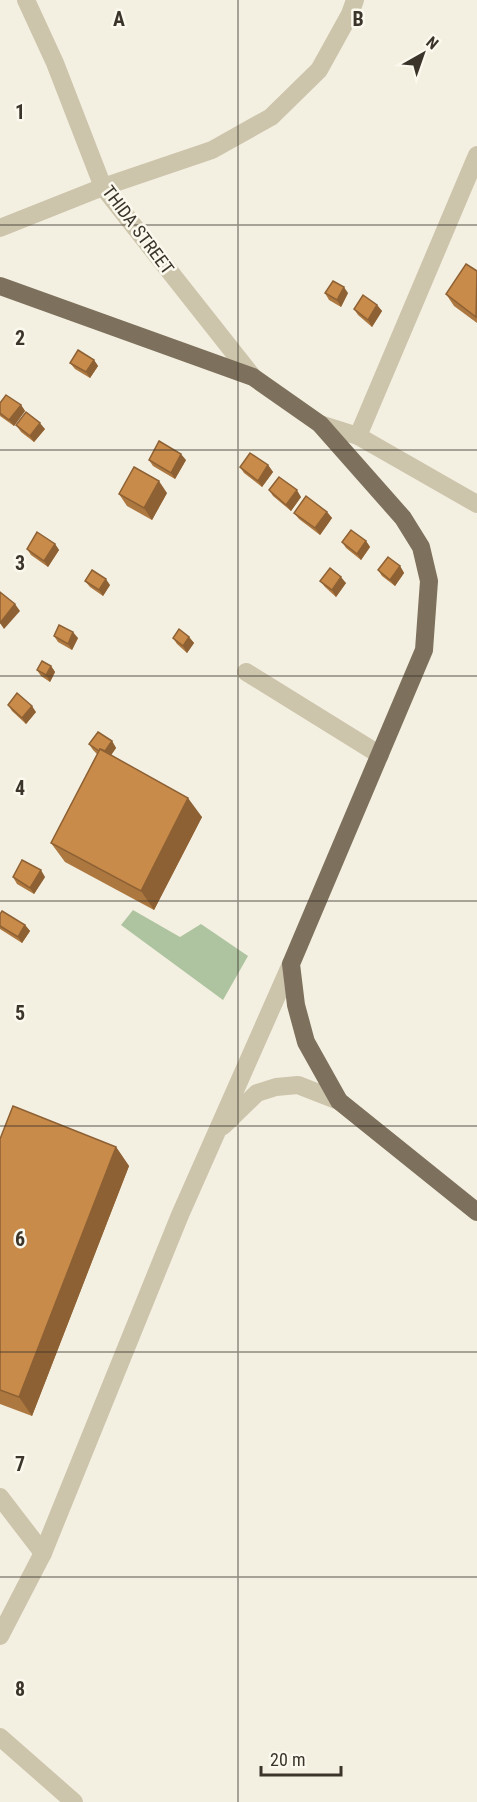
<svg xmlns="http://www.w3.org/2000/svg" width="477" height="1802" viewBox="0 0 477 1802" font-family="'Roboto Condensed',sans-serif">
<rect width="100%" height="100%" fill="#f4f0e1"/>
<!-- green -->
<polygon fill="#aec4a0" points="133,910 180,937 201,924 248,956 223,1000 121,925"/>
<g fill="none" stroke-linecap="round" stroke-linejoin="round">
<!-- minor -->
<g stroke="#cdc4ac" stroke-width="18">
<polyline points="26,0 55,63 103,187 253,377"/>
<polyline points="0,228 103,187 212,150 271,117 319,70 350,14 355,0"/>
<polyline points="320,424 358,436 477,504"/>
<polyline points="358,436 477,155"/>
<polyline points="246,672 380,755"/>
<polyline points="223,1126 257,1093 276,1087 298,1085 339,1101"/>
<polyline points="0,1497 43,1553"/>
<polyline points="0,1636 43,1553 180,1215 291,964"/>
<polyline points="0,1737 74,1802"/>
</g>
<!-- major -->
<polyline stroke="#7d705c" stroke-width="18" points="0,286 253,377 320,424 403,518 421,547 429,581 424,650 291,964 296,1005 306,1042 339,1101 477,1212"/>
</g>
<!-- wall -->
<g fill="#ad7840">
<polygon points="477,271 477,323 454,306 446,294"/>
<polygon points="325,293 348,293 341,307 329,300"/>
<polygon points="377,305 382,311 372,327 358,315 354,309"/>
<polygon points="94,360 98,366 90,378 75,369 70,363"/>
<polygon points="0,403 21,405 25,411 14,426 0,416"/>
<polygon points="16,425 45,429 34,442 21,432"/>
<polygon points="149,460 186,460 175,479 153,466"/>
<polygon points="268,465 273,472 262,487 244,473 240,467"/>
<polygon points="269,490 301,497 291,511 273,496"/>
<polygon points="167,493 152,520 127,506 119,494"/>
<polygon points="327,512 332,518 320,535 299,519 294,513"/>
<polygon points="366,541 370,547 361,560 346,548 342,542"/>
<polygon points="55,544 59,550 48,567 31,555 27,549"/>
<polygon points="400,566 404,573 395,586 382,576 378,570"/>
<polygon points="85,581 110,585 103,596 90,587"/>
<polygon points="320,581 346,583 336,597 325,587"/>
<polygon points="54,636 78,638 72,650 58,642"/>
<polygon points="189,637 194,643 187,653 177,644 173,638"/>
<polygon points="51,666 55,672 50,682 41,676 37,670"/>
<polygon points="8,705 36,712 26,724 12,711"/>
<polygon points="112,741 116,748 111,755 202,817 154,910 65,862 51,843 97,754 93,750 89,744"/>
<polygon points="13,877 45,877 34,894 17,884"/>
<polygon points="0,914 25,925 30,931 22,943 0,929"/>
<polygon points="0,1139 116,1147 129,1166 32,1416 0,1404"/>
</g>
<!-- shaded-wall -->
<g fill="#8d6134">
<polygon points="344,287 348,293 341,307 337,300"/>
<polygon points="377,305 382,311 372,327 368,320"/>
<polygon points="94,360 98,366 90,378 86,372"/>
<polygon points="21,405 25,411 14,426 9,420"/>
<polygon points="40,423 45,429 34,442 30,436"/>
<polygon points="181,454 186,460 175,479 171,473"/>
<polygon points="268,465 273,472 262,487 258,481"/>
<polygon points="159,481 167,493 152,520 144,508"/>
<polygon points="297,490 301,497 291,511 286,505"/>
<polygon points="327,512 332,518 320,535 315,528"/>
<polygon points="366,541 370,547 361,560 357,554"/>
<polygon points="55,544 59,550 48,567 44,561"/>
<polygon points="400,566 404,573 395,586 390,580"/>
<polygon points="341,577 346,583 336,597 332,590"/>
<polygon points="106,579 110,585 103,596 99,590"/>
<polygon points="15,604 20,611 4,629 0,623"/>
<polygon points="73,632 78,638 72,650 68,644"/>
<polygon points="189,637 194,643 187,653 183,646"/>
<polygon points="51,666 55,672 50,682 46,675"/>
<polygon points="32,706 36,712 26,724 22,718"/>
<polygon points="112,741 116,748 107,761 103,754"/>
<polygon points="188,798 202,817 154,910 141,891"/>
<polygon points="41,870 45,877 34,894 30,888"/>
<polygon points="25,925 30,931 22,943 18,937"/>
<polygon points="116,1147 129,1166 32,1416 19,1397"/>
</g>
<!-- building -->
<g fill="#c98b4a" stroke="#8d6134" stroke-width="1.5">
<polygon points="466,264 477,271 476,317 446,294"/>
<polygon points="333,281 344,287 337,300 325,293"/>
<polygon points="363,295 377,305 368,320 354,309"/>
<polygon points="78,350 94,360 86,372 70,363"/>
<polygon points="6,395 21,405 9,420 0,413 0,403"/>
<polygon points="26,412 40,423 30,436 16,425"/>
<polygon points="159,441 181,454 171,473 149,460"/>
<polygon points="250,453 268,465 258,481 240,467"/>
<polygon points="134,467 159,481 144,508 119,494"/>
<polygon points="279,477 297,490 286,505 269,490"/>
<polygon points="306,496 327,512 315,528 294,513"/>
<polygon points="351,530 366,541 357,554 342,542"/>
<polygon points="37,532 55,544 44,561 27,549"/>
<polygon points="388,557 400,566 390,580 378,570"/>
<polygon points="330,568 341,577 332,590 320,581"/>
<polygon points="92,570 106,579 99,590 85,581"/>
<polygon points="0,592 15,604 0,623"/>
<polygon points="59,625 73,632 68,644 54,636"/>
<polygon points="179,629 189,637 183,646 173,638"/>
<polygon points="42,661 51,666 46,675 37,670"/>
<polygon points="17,693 32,706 22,718 8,705"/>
<polygon points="98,732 112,741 105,751 100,749 99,751 89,744"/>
<polygon points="100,749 188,798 141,891 51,843"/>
<polygon points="22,860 41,870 30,888 13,877"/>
<polygon points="2,911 25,925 18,937 0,926 0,914"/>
<polygon points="13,1106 116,1147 19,1397 0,1390 0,1139"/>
</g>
<!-- grid -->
<path fill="none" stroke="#3b342b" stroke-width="1.5" stroke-opacity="0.55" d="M238,0V1802M0,225H477M0,450H477M0,676H477M0,901H477M0,1126H477M0,1352H477M0,1577H477"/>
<g text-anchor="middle" stroke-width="5" stroke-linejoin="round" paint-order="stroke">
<!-- street labels -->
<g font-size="18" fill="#3b342b" stroke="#fbf9ee">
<text transform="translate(138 230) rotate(53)" y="6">THIDA STREET</text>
</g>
</g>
<g font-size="20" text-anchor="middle" font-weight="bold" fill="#3b342b" stroke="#fbf9ee" stroke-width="5" stroke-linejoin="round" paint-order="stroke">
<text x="119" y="26">A</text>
<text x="358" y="26">B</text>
<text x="20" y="119">1</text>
<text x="20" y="345">2</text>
<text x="20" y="570">3</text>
<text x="20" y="795">4</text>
<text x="20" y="1020">5</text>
<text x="20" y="1246">6</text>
<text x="20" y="1471">7</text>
<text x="20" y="1696">8</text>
</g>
<!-- north arrow -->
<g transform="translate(423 54) rotate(40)" stroke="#fbf9ee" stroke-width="4.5" paint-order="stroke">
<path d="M0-4.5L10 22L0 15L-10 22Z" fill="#3b342b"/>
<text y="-9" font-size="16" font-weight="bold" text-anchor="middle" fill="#3b342b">N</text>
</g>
<!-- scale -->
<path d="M261 1766v9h80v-9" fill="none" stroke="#3b342b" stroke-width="3"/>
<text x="270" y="1766" font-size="18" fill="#3b342b" stroke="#fbf9ee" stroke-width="4.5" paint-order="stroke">20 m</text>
</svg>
